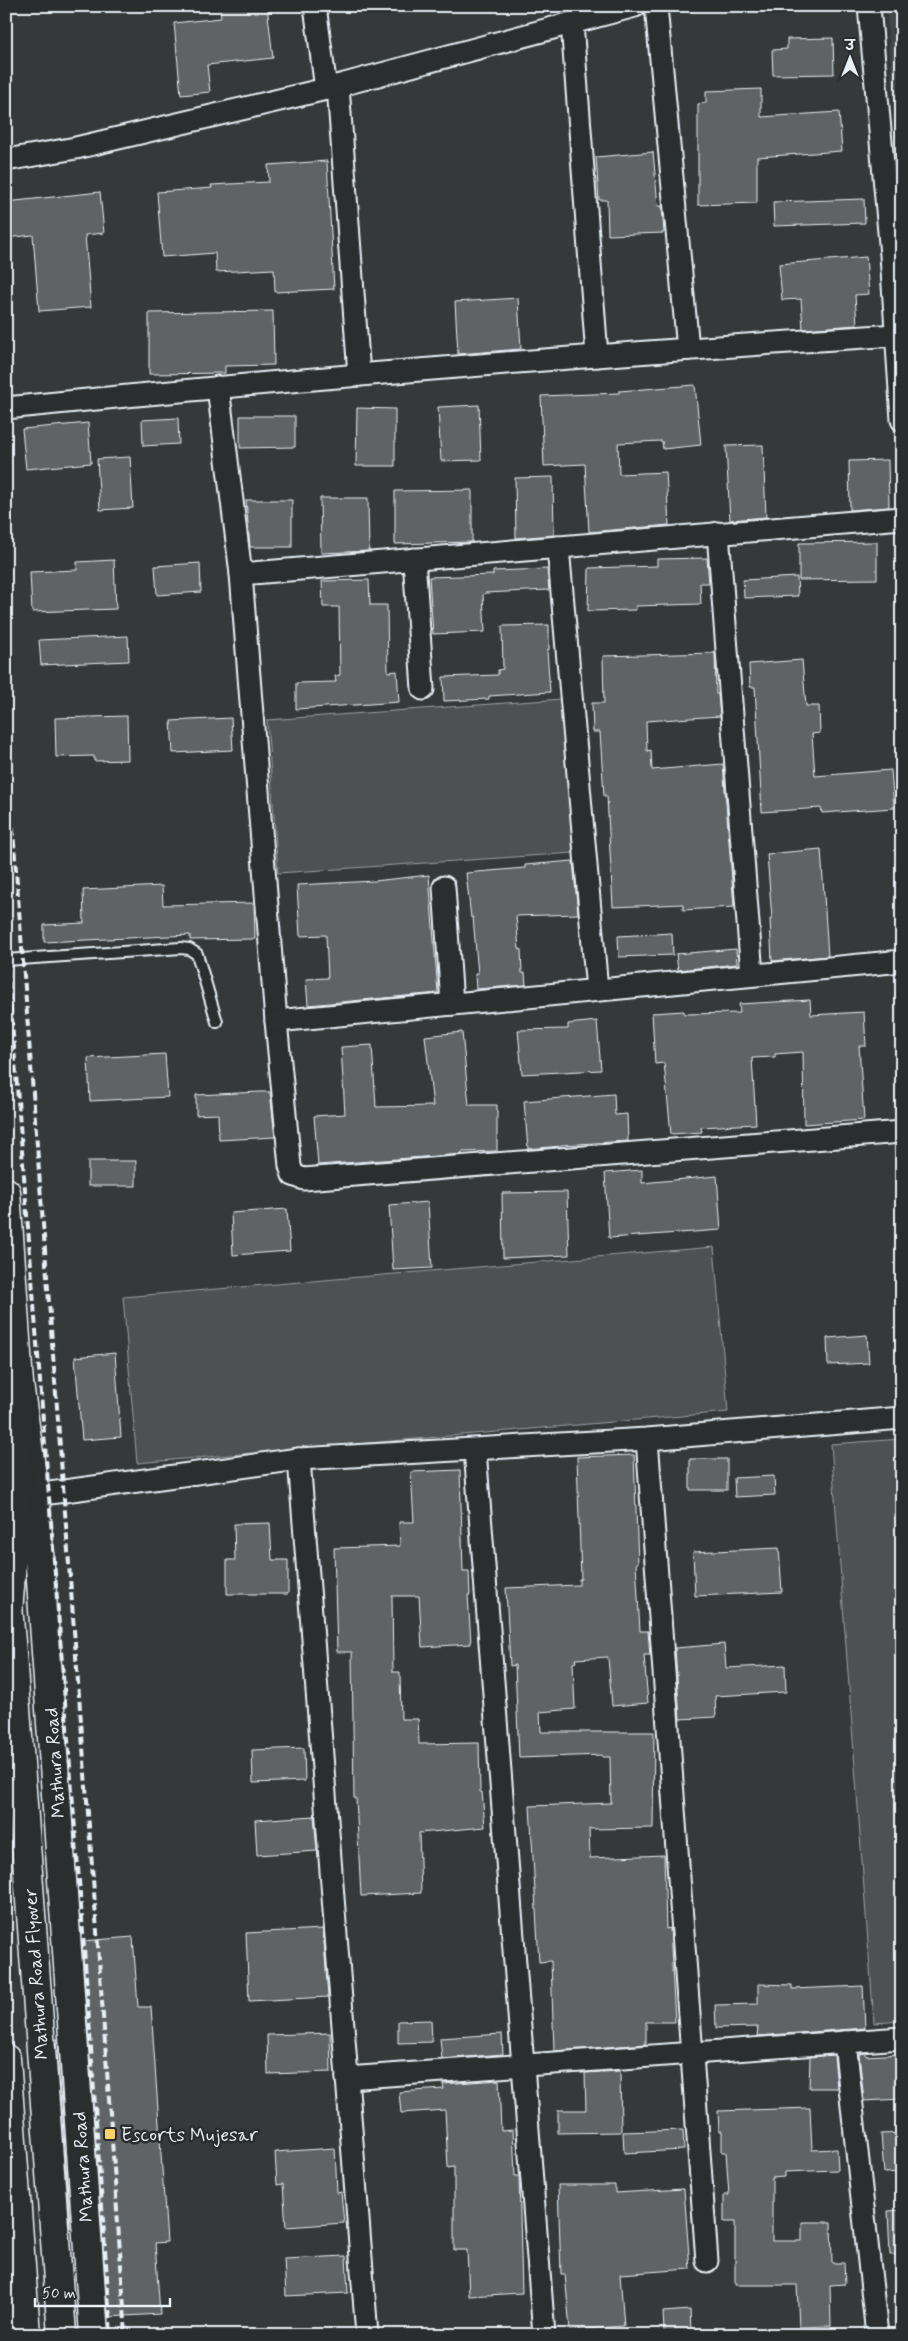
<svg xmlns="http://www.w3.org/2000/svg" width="908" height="2341" viewBox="0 0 908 2341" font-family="Mynerve,'Playpen Sans Deva',sans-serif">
<rect width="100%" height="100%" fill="#35393a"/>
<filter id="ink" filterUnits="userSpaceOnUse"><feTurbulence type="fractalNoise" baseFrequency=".02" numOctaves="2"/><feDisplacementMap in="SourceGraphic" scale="10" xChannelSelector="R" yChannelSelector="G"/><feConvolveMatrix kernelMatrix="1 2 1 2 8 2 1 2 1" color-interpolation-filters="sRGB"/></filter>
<g filter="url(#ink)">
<!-- built -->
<polygon fill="#424647" points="886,6 902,6 902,198"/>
<!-- green -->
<g fill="#4d5152" stroke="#9aa1a5">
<polygon points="562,699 573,853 278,873 267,720"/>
<polygon points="714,1247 728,1412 137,1463 123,1297"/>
<polygon points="902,1439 902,2021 874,2023 831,1444"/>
</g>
<!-- building -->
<g fill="#5f6365" stroke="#e8f1f8">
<polygon points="220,6 267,6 273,58 207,65 210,92 181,95 174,23 221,18"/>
<polygon points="833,38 834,74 773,75 772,50 787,49 787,39"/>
<polygon points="761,89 761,117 839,112 842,151 757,157 757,203 698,205 698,104 706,103 706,91"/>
<polygon points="653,152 658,206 662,206 664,233 608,235 607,200 599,200 596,157"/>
<polygon points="327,161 334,289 275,292 274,269 216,272 215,253 162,257 157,192 212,188 211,185 269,182 268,165"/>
<polygon points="100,192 104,233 85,235 91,307 39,311 33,235 6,238 6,202"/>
<polygon points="864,199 865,223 774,226 773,202"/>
<polygon points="866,257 869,294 855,295 857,325 803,329 801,299 782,300 779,264"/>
<polygon points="518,298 521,349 458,354 455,302"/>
<polygon points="273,311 274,365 225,366 225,373 149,374 149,313"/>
<polygon points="695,385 701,445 663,449 662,441 618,443 619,474 666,472 669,525 589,532 585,464 544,466 541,396 619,393 619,391"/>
<polygon points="479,405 481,460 441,461 438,407"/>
<polygon points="357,408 395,409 395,466 356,466"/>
<polygon points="240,416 295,416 295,447 240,448"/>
<polygon points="178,418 179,444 143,446 142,420"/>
<polygon points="88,423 91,463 26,469 22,429"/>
<polygon points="763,445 766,517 730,520 726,446"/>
<polygon points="130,457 133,508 100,510 97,459"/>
<polygon points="888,460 889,507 850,510 849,461"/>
<polygon points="553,477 554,535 516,538 515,478"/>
<polygon points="472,490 472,542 395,544 395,491"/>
<polygon points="320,498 368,498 369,551 321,553"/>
<polygon points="246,500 292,500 292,547 250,547"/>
<polygon points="877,542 877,579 799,580 799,543"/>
<polygon points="707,558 709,583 700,583 701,604 636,606 636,610 588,611 589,568 657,566 657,559"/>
<polygon points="114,560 116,609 32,612 30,572 77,570 77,562"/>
<polygon points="200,563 201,592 157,595 155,566"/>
<polygon points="547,569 549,590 485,593 483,595 485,632 433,634 429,577 493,575 493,571"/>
<polygon points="797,577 798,596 744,598 743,580"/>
<polygon points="369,580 370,605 387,605 388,672 397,671 399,702 296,709 296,683 336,682 335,676 340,675 339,607 323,607 322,581"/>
<polygon points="549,625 549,650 547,650 550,692 489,696 489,699 444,701 443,677 498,675 498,670 503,669 502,626"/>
<polygon points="128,636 129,661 41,665 39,640"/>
<polygon points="715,653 716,694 718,694 720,716 646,721 647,751 651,750 652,770 723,764 734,907 683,910 683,904 613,907 607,796 604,796 600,732 593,732 592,703 604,703 603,656"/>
<polygon points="802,660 806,706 819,706 820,733 812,734 815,776 891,770 894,808 822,813 821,808 762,812 755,687 750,687 749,664"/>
<polygon points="127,716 128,760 94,761 94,756 56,757 55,718"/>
<polygon points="231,718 233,750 173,753 171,721"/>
<polygon points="821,849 828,956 772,961 770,919 772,919 767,854"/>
<polygon points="573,861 578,914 516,916 519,949 521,949 522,973 525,973 526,985 476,989 475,974 478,974 473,917 471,918 466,873 525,868 525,865"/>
<polygon points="429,875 438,993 308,1005 306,979 328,978 326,935 300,936 297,885 374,881"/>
<polygon points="162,886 163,905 254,903 255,939 190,940 190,935 44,942 44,925 84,923 83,890"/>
<polygon points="672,933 673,955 619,957 618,936"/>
<polygon points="736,949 737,964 678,970 676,954"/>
<polygon points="810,1000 811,1015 864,1012 866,1046 859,1046 864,1120 804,1124 803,1052 775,1054 775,1057 752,1058 756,1124 701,1127 702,1132 671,1134 664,1063 655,1064 652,1013 684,1011 684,1014 740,1013 739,1004"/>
<polygon points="597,1021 601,1070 522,1074 518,1030 568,1029 568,1024"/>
<polygon points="462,1032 469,1105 497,1105 497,1151 462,1152 462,1154 318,1165 314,1116 345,1114 341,1047 372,1045 376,1107 433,1106 425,1036"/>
<polygon points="165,1054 168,1097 90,1101 88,1058"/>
<polygon points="260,1092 270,1092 275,1137 219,1140 218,1114 196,1115 196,1095"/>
<polygon points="614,1094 615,1115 627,1114 628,1141 561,1145 561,1146 528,1149 524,1101"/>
<rect x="88" y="1161" width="48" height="25"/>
<polygon points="642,1170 642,1183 717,1176 721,1230 609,1238 605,1173"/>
<polygon points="567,1192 569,1255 503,1258 502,1193"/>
<polygon points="428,1202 432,1268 393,1270 389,1205"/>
<polygon points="287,1209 290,1251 233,1255 231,1213"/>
<polygon points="867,1335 869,1363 828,1365 827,1338"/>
<polygon points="115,1353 121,1437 82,1440 75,1357"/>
<polygon points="634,1455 638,1563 636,1563 640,1631 648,1631 650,1655 644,1655 648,1703 612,1706 608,1657 575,1659 576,1662 573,1663 575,1709 540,1712 541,1732 654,1732 653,1828 589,1829 590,1858 664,1855 666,1929 670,1928 675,2022 646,2022 646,2044 554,2051 551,1961 539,1962 530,1806 611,1803 610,1757 602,1757 602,1755 519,1758 515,1665 510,1666 506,1588 579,1585 579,1579 581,1579 577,1457"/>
<rect x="690" y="1459" width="37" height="31"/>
<polygon points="460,1470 463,1571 469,1571 470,1595 468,1595 471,1644 422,1647 419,1596 392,1596 393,1672 400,1672 401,1719 418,1719 419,1744 479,1743 480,1792 482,1792 485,1827 419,1833 421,1893 361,1896 356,1798 354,1798 352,1652 337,1652 334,1548 400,1546 399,1522 414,1522 411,1472"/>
<polygon points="774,1476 775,1495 735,1497 734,1478"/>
<polygon points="270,1523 272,1560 288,1560 288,1594 227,1594 227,1560 235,1560 234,1524"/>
<polygon points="779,1548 782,1592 695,1596 693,1552"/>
<polygon points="724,1644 726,1668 785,1665 786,1692 715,1696 716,1717 680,1719 675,1648"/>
<polygon points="304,1748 305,1781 253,1783 252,1750"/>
<polygon points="314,1816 317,1851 257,1855 255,1820"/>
<polygon points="323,1929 328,1997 249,2001 246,1933"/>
<polygon points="133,1937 138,2007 151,2007 167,2242 155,2243 160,2314 108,2317 82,1941"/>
<polygon points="758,1984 792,1985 792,1989 863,1986 865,2028 757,2036 758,2027 716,2028 715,2005 758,2004"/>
<polygon points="431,2020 432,2042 398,2043 398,2021"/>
<polygon points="330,2033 331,2072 268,2074 267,2035"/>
<polygon points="502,2034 503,2054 442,2059 440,2038"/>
<polygon points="56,2039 58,2039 70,2228"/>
<polygon points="866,2053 866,2056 902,2054 902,2099 864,2101 859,2054"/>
<polygon points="834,2055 837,2088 809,2088 810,2057"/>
<polygon points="620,2071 621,2132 558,2133 558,2110 586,2110 585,2073"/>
<polygon points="499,2080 501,2131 513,2130 515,2176 519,2176 522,2293 469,2296 467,2250 454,2250 454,2167 448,2168 445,2110 401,2113 399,2092 444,2089 443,2084"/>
<polygon points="810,2108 812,2150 837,2149 838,2170 784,2172 784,2177 772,2178 772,2241 802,2241 802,2222 831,2222 832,2263 844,2263 845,2284 830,2285 831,2326 799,2327 797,2285 735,2285 735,2222 724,2222 724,2195 729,2195 726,2152 722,2152 722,2131 719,2131 718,2111"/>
<polygon points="683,2130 684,2150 624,2153 623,2132"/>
<polygon points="902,2133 902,2172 884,2173 881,2134"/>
<polygon points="335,2148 337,2193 341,2192 344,2223 286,2227 283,2184 277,2185 275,2152"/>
<polygon points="558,2185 615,2185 615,2193 684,2189 690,2269 620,2274 624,2326 570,2330 565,2274 561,2274"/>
<polygon points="902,2210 902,2255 890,2255 888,2211"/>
<polygon points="346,2256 348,2293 286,2296 284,2259"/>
<polygon points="690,2310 691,2331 664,2332 663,2312"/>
</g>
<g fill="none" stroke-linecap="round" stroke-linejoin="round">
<defs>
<polyline id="lane" points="6,960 181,948 189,949 197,954 217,1022"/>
<g id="street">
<polyline points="315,6 326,89"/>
<polyline points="656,6 688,349"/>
<polyline points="869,6 891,255 902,420"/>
<polyline points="572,23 597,356"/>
<polyline points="338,86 359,375"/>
<polyline points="6,160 76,148 326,89 635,6"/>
<polyline points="218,387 241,574 276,1021 290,1166 293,1175 304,1179 902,1132"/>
<path d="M6,408C302,378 599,354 896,335"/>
<polyline points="718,533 752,975"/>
<polyline points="558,547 597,990"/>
<polyline points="414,559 423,689"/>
<polyline points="241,574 902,518"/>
<polyline points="444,887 452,1004"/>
<polyline points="276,1021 902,961"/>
<polyline points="647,1439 707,2261"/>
<polyline points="475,1450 544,2335"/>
<polyline points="299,1459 367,2335"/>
<polyline points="35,1495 299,1459 647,1439 902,1418"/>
<polyline points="845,2042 877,2335"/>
<polyline points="347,2078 902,2038"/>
</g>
<polyline id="secondary" points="6,1192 19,1384 35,1495 94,2335"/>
<g id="highway">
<polyline points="7,1594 12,1655"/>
<polyline points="8,1612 17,1497 19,1384"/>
<polyline points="6,2059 26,2335"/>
</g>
</defs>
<!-- lane casing -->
<use href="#lane" stroke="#e8f1f8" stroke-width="14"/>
<!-- street casing -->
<use href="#street" stroke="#e8f1f8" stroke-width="25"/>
<!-- secondary casing -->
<use href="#secondary" stroke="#e8f1f8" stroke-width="31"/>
<!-- highway casing -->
<use href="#highway" stroke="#e8f1f8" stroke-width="31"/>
<!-- lane -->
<use href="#lane" stroke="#2a2d2e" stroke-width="10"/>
<!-- street -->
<use href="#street" stroke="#2a2d2e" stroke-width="21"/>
<!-- secondary -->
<use href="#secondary" stroke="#2a2d2e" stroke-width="28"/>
<!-- highway -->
<use href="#highway" stroke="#2a2d2e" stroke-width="28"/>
<!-- rail -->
<g stroke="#e8f1f8" stroke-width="4" stroke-dasharray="8 4" stroke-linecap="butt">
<polyline points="6,792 13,831 96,1918 126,2335"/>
<polyline points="6,946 82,1919 111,2335"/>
</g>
<defs>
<polyline id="highway-bridge" points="12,1655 62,2335"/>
</defs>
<!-- highway-bridge casing -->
<use href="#highway-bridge" stroke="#e8f1f8" stroke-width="31" stroke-linecap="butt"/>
<!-- highway-bridge -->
<use href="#highway-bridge" stroke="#2a2d2e" stroke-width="28"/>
</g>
</g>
<!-- markers -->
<rect fill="#ffd166" stroke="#2a2d2e" stroke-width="2" x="104" y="2128" width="12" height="12" rx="2.5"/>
<g text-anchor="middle" stroke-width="5" stroke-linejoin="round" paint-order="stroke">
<!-- street labels -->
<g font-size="19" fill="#e8f1f8" stroke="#2a2d2e">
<text transform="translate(54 1763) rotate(-94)" y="7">Mathura Road</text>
<text transform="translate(35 1974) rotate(-94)" y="7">Mathura Road Flyover</text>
<text transform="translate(82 2167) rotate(-94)" y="7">Mathura Road</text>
</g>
<!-- poi labels -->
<g font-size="19" fill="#e8f1f8" stroke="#2a2d2e" text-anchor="start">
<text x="121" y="2141">Escorts Mujesar</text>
</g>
</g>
<!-- margin -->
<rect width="908" height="2341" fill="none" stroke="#2a2d2e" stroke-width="25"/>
<rect x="12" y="12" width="883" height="2316" fill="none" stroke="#e8f1f8" stroke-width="2" filter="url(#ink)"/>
<!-- north arrow -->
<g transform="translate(850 58)" stroke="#2a2d2e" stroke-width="4" paint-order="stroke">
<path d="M0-4L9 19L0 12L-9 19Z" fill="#e8f1f8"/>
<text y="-8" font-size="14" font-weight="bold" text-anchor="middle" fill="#e8f1f8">उ</text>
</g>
<!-- scale -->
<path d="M35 2298v8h135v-8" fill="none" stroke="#e8f1f8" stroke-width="2.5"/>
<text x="42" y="2298" font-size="15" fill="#e8f1f8" stroke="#2a2d2e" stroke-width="4" paint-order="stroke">50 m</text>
</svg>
